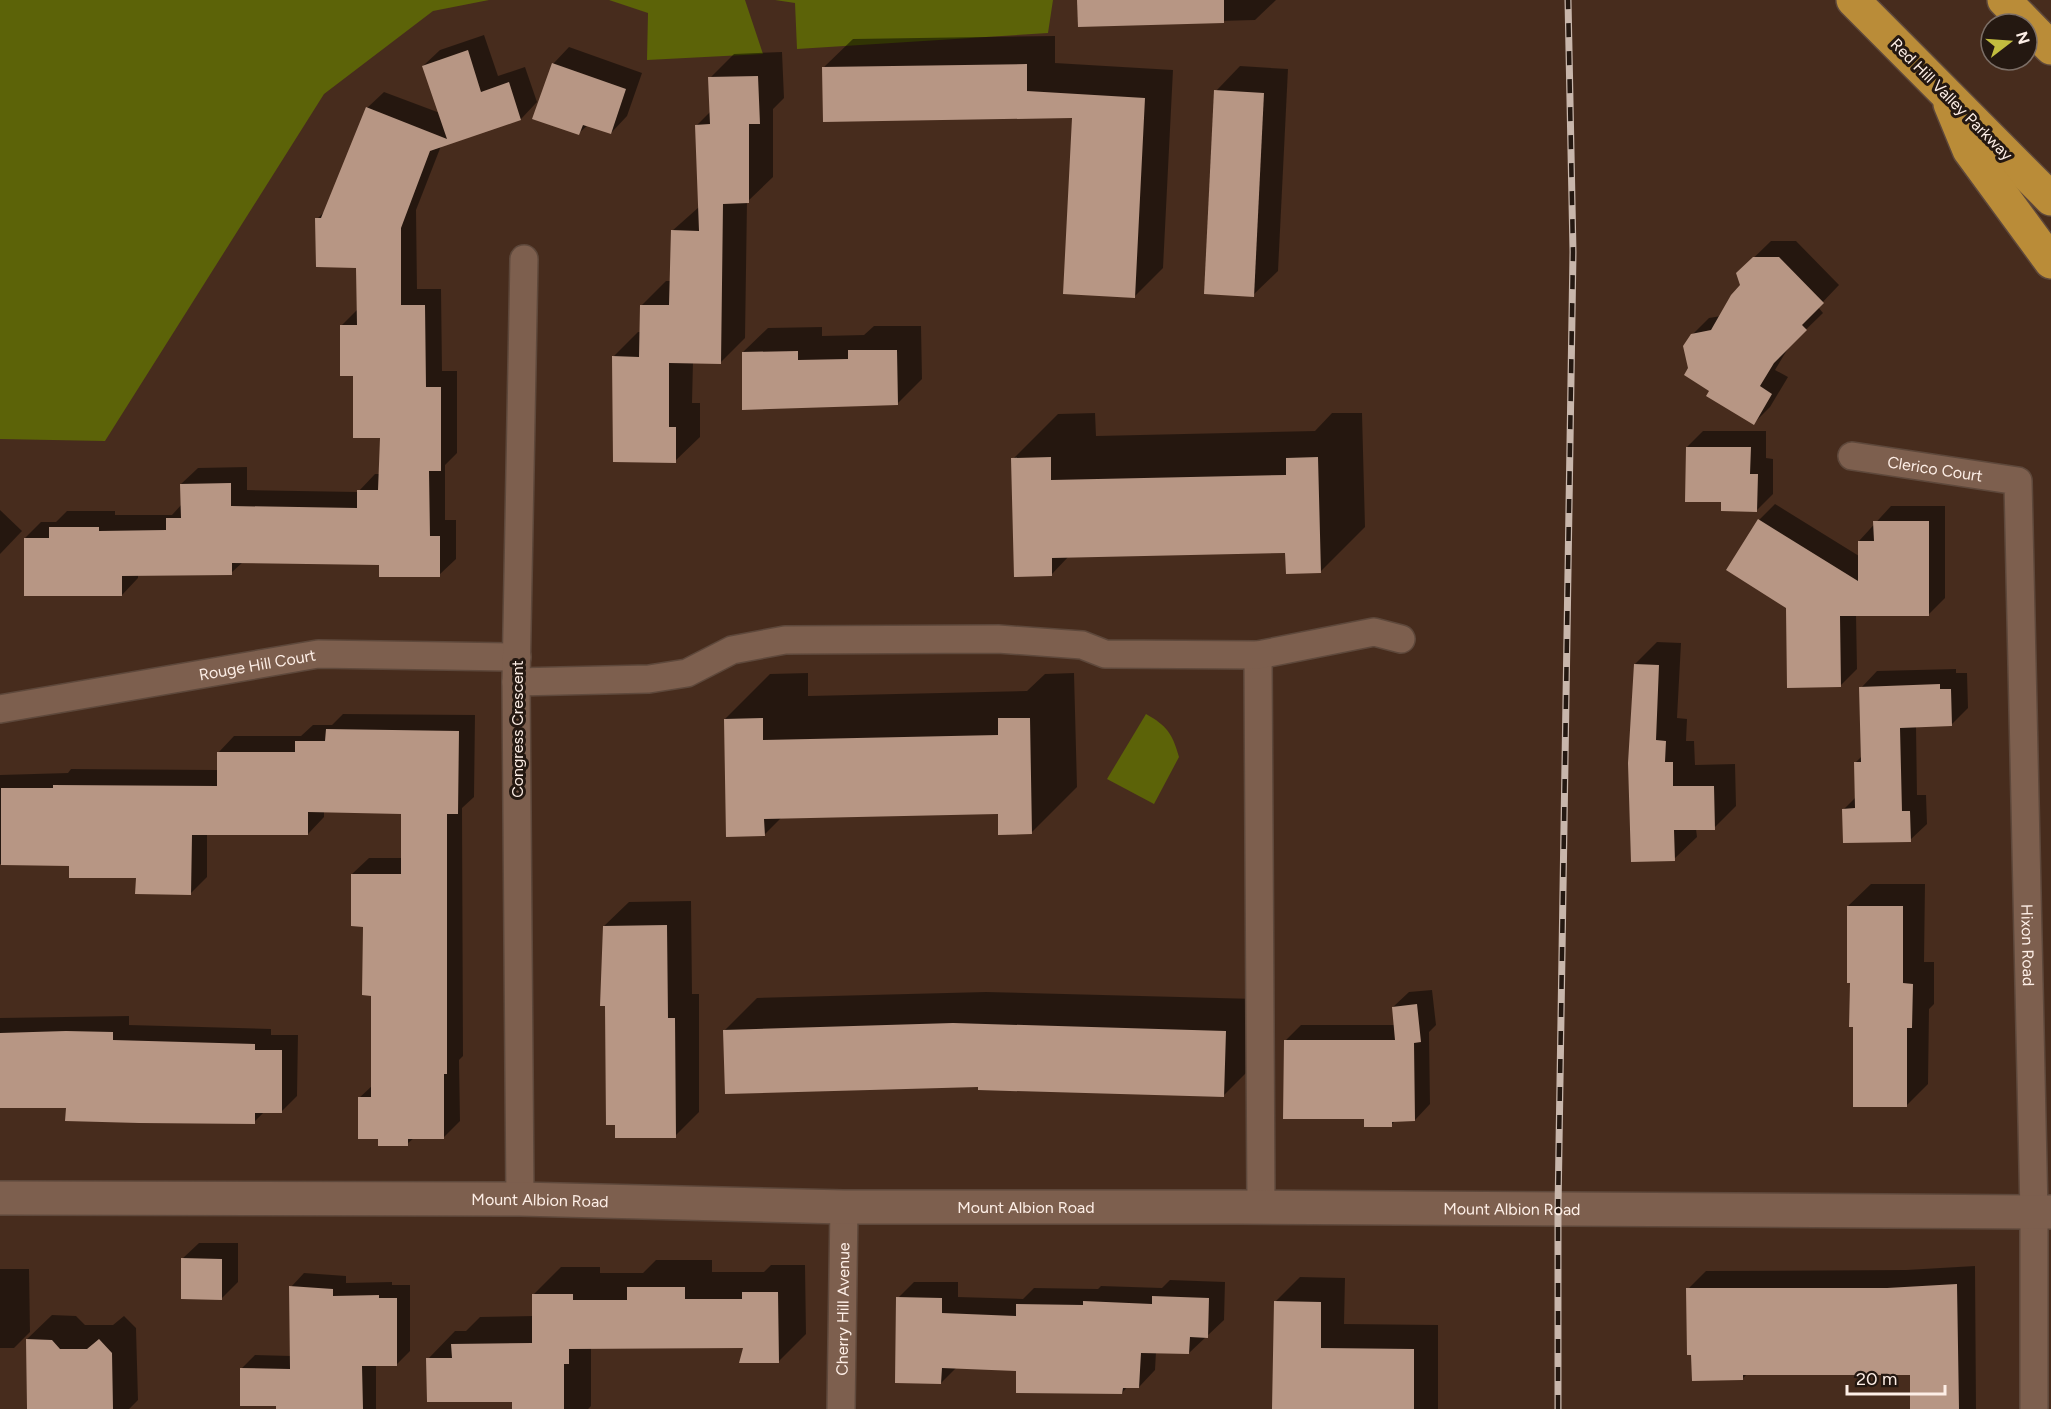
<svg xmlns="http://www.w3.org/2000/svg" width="2051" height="1409" viewBox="0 0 2051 1409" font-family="Figtree,sans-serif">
<rect width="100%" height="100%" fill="#472c1d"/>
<!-- green -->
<g fill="#5c6308">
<polygon points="0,0 489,0 433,11 324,94 105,441 0,439"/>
<polygon points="609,0 745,0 763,54 647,60 648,13"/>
<polygon points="775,0 1053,0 1048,33 797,49 795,3"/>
<path d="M1146,714C1167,726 1172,733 1179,757L1154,804L1107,779Z"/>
</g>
<!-- shadow -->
<g fill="#0007">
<polygon points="1079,0 1276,0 1255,20 1079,25"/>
<polygon points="484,35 498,76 525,67 537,102 521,119 441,146 416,210 417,289 441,289 442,371 457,371 457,453 445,465 445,520 456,520 456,559 439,575 380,564 243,562 231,573 138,575 138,578 122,595 25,538 41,522 56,522 67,511 115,511 115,515 172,515 182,504 181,484 198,468 247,467 247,490 358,492 375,474 380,474 381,437 354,374 341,326 358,309 358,266 317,219 326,210 367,108 384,92 440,113 423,66 440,50"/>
<polygon points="1055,36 1055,63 1173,70 1163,268 1134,297 1074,117 824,67 853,39"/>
<polygon points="569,47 642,73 627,116 611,133 588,125 579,133 553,64"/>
<polygon points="782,52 784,98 773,109 773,177 747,202 745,338 721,362 693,362 692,403 700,403 700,437 675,461 613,357 638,332 641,332 642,305 666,281 671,281 672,231 699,207 697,125 711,111 710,78 734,54"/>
<polygon points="1240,66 1288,69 1278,271 1253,295 1216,91"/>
<polygon points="1771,241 1796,241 1839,285 1818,307 1823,313 1790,345 1775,370 1788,377 1770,407 1754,423 1711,390 1690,368 1692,335 1709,318 1721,316 1742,286 1738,273"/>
<polygon points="874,326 921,326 922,379 897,404 743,352 768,328 822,327 822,336 864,335"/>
<polygon points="1095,413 1096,436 1315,431 1332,413 1362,413 1365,527 1320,572 1287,552 1069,556 1052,574 1013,459 1058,414"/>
<polygon points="1703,431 1766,431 1766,458 1773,459 1773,494 1757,510 1687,447"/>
<polygon points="1775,504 1859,556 1859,541 1891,506 1945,506 1945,598 1929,614 1856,614 1857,669 1840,686 1787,607 1759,520"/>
<polygon points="0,510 22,531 0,554"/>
<polygon points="1657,642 1681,643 1677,718 1687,719 1686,741 1694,741 1695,765 1735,764 1736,806 1714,828 1696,829 1697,837 1674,859 1635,664"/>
<polygon points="1956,669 1956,673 1967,673 1968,708 1952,724 1916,726 1917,795 1926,795 1927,824 1910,840 1844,809 1857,796 1856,762 1863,755 1861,688 1877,671"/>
<polygon points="808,673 808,696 1027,691 1045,674 1074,673 1077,787 1032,832 999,812 782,817 764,835 725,719 770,674"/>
<polygon points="343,714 475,715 474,797 462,808 463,1056 459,1060 460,1121 443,1138 414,1138 407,1144 379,1137 359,1098 373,1085 373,994 365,925 352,874 369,858 402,858 402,812 324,811 324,817 308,834 207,833 207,877 191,893 137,877 71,865 0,864 0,775 68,773 71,769 218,770 218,753 234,736 301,736 313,725 332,725"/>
<polygon points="1871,884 1925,884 1924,962 1934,962 1934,1004 1929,1009 1928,1084 1906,1106 1855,1026 1848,906"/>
<polygon points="691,901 692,994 699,994 699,1112 675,1136 604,926 629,902"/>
<polygon points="1432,990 1436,1025 1429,1032 1430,1104 1415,1120 1396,1120 1391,1125 1366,1118 1286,1040 1301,1025 1395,1025 1393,1007 1409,992"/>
<polygon points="986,992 1257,999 1256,1063 1224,1095 980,1086 725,1030 757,998"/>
<polygon points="129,1016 129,1025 271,1029 271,1035 298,1035 297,1096 281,1112 265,1111 254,1122 67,1106 0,1106 0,1018"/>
<polygon points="199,1243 238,1243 238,1282 222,1298 182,1259"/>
<polygon points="656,1260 712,1260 712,1272 764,1272 771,1265 805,1265 806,1334 778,1362 745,1347 591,1347 591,1406 588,1409 514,1409 514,1401 428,1359 455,1331 466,1331 480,1317 533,1316 533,1295 561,1267 600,1267 600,1273 643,1273"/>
<polygon points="1975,1266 1976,1409 1911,1409 1912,1374 1747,1374 1742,1379 1688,1289 1706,1271 1906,1270"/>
<polygon points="0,1269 29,1269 30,1332 14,1348 0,1348"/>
<polygon points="304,1273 346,1276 346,1283 392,1282 392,1285 410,1285 410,1351 396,1365 376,1365 376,1409 278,1409 278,1405 242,1368 255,1355 291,1356 291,1287"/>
<polygon points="1300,1277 1345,1278 1344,1324 1438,1325 1438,1409 1273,1409 1275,1302"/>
<polygon points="1170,1280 1225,1282 1224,1320 1189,1353 1156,1352 1155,1370 1139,1387 1128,1386 1122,1393 1017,1369 957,1367 941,1383 898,1298 914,1282 958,1282 958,1297 1023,1299 1034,1288 1098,1289 1101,1286 1162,1288"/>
<polygon points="52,1315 76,1316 85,1325 113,1325 124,1316 136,1328 138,1400 129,1409 28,1409 27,1339"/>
</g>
<!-- building -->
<g fill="#b79684">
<polygon points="1077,0 1224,0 1224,23 1078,27"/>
<polygon points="468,50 481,92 509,82 521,120 430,151 401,228 401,305 425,305 426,387 441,387 441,471 429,471 430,536 440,536 440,577 379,577 379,565 232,563 232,575 122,576 122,596 24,596 24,538 49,538 49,527 99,527 99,531 166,530 166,518 181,518 180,484 231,483 231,506 357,508 357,490 378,490 380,438 353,438 353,376 340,376 340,325 357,325 356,268 316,267 315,218 321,218 366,107 447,139 422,66"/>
<polygon points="552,63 626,89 611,134 583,125 579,135 532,119"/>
<polygon points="1027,64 1027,91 1145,98 1135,298 1063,294 1072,118 823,122 822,67"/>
<polygon points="758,76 760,124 749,124 749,203 723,204 721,364 669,363 669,427 676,427 676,463 613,462 612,356 639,357 640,305 669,305 671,230 699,231 695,125 710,124 708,77"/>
<polygon points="1214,90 1264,93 1254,297 1204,294"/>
<polygon points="1753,257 1779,257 1824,303 1802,325 1807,330 1774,363 1760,386 1772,394 1754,425 1706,396 1709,391 1684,375 1688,368 1683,346 1691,334 1711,330 1731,295 1740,285 1736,273"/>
<polygon points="848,350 897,350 898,405 742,410 742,352 798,351 798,360 848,359"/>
<polygon points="1686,447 1751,447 1750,474 1758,474 1757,512 1721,511 1721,502 1685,502"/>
<polygon points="1051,457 1051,480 1286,475 1286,458 1318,457 1321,573 1286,574 1285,553 1052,558 1052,576 1014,577 1011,458"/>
<polygon points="1758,519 1858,581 1858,541 1874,541 1873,521 1929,521 1929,616 1840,616 1841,687 1787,688 1786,608 1726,570"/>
<polygon points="1634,664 1659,665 1656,740 1666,741 1665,762 1673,762 1673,786 1714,786 1715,830 1674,830 1675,861 1631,862 1628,763"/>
<polygon points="1940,684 1940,689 1951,689 1952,726 1900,728 1902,811 1910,811 1911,842 1843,843 1842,809 1855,808 1854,762 1861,762 1859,687"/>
<polygon points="763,718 763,740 998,735 998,718 1030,718 1032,834 998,835 998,814 764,819 765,836 726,837 724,719"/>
<polygon points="326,729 459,731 458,814 447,814 447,1074 444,1074 444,1139 408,1139 408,1146 378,1146 378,1139 358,1139 358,1097 371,1097 371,996 362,995 363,927 351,926 351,874 401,874 401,814 308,812 308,835 192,835 191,895 135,894 136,878 69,878 69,866 1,865 1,788 53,788 53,785 217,786 217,752 295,752 295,741 325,741"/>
<polygon points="1847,906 1903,906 1903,983 1913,984 1912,1028 1907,1028 1907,1107 1853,1107 1853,1027 1849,1027 1850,983 1847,983"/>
<polygon points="667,925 668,1018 675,1018 676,1138 615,1138 615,1125 606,1125 605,1006 600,1006 603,926"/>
<polygon points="1417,1004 1421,1042 1414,1043 1415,1121 1392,1122 1392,1127 1364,1127 1364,1119 1283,1119 1284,1040 1395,1040 1392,1007"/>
<polygon points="953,1023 1226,1031 1224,1097 978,1090 978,1087 725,1094 723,1030"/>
<polygon points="66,1031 113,1032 113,1040 255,1044 255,1050 282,1050 282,1113 255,1113 255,1124 139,1123 65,1121 66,1108 0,1108 0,1033"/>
<polygon points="181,1258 222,1259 222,1300 181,1299"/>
<polygon points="1957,1284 1959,1409 1910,1409 1910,1375 1743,1375 1743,1380 1692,1381 1691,1355 1687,1355 1686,1288 1887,1288"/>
<polygon points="289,1286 333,1289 333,1296 379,1295 379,1298 397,1298 397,1366 362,1366 363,1409 276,1409 276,1406 240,1406 240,1368 290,1369"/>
<polygon points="627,1287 685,1287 685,1299 742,1299 742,1292 778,1292 779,1363 739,1363 743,1348 569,1349 569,1364 564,1364 564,1409 512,1409 512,1402 427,1402 426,1358 452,1358 451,1344 532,1343 532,1294 573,1294 573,1300 627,1300"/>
<polygon points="1152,1296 1209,1298 1208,1338 1190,1337 1189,1354 1141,1353 1139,1388 1123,1388 1122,1394 1016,1393 1016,1371 942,1368 941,1384 895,1383 896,1297 942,1298 942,1313 1016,1316 1016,1304 1083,1305 1083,1301 1152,1304"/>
<polygon points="1274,1301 1321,1302 1321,1348 1414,1349 1414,1409 1272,1409"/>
<polygon points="26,1339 52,1340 60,1349 87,1349 99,1339 112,1353 113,1409 27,1409"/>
</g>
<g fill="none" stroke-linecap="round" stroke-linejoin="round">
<defs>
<g id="street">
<path id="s1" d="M1852,456L2018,481L2034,1213V1409"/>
<polyline points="1258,655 1261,1207"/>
<polyline points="516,682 649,679 687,673 732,650 785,640 998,639 1082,645 1105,654 1258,655 1374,632 1401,639"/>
<path id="s2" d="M0,709L318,654L517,657"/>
<polyline points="520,1199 516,682 524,259"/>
<path id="s3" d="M841,1409L844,1207"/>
</g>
<g id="secondary">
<path id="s4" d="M0,1198L520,1199L844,1207H1237L2051,1212"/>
</g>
<g id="highway">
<polyline points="1853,0 2051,199"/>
<polyline points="2004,0 2051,48"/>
<polyline points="1950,104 1969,150 2051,262"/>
</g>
</defs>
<!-- street casing -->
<use href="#street" stroke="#5e483b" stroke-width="30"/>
<!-- secondary casing -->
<use href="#secondary" stroke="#5e483b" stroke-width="36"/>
<!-- highway casing -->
<use href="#highway" stroke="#5e483b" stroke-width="36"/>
<!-- street -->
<use href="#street" stroke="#7d5f4e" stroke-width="27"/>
<!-- secondary -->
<use href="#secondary" stroke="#7d5f4e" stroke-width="33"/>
<!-- highway -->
<use href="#highway" stroke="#ba8c38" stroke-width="33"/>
<defs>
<polyline id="rail" points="1558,1409 1558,1209 1573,252 1568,0"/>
</defs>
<!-- rail casing -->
<use href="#rail" stroke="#c8b6ab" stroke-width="7"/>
<!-- rail -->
<use href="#rail" stroke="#241811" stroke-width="4.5" stroke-dasharray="14" stroke-linecap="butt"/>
</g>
<g text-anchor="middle" stroke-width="6" stroke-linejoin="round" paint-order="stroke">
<!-- street labels -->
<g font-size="16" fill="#fdeee6" stroke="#241811">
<text transform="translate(1952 99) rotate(45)" y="6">Red Hill Valley Parkway</text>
<text dy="6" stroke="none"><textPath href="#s1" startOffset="84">Clerico Court</textPath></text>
<text dy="6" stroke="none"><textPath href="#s2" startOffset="261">Rouge Hill Court</textPath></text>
<text transform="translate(517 729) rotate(-90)" y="6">Congress Crescent</text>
<text dy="6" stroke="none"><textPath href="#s1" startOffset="632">Hixon Road</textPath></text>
<text dy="6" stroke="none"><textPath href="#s4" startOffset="540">Mount Albion Road</textPath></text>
<text dy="6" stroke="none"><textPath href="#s4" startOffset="1026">Mount Albion Road</textPath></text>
<text dy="6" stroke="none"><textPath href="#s4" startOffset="1512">Mount Albion Road</textPath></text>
<text dy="6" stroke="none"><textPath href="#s3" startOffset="100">Cherry Hill Avenue</textPath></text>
</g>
</g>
<!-- north arrow -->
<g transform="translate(2009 42) rotate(73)"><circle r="28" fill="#241811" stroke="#7b6e66" stroke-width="1.5"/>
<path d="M0-4.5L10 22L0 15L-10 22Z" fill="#c2bd3f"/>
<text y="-9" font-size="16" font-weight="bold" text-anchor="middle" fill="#fdeee6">N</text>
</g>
<!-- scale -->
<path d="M1847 1385v9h98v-9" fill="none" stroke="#fdeee6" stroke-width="3"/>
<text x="1856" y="1385" font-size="18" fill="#fdeee6" stroke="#241811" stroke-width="4.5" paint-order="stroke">20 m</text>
</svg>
